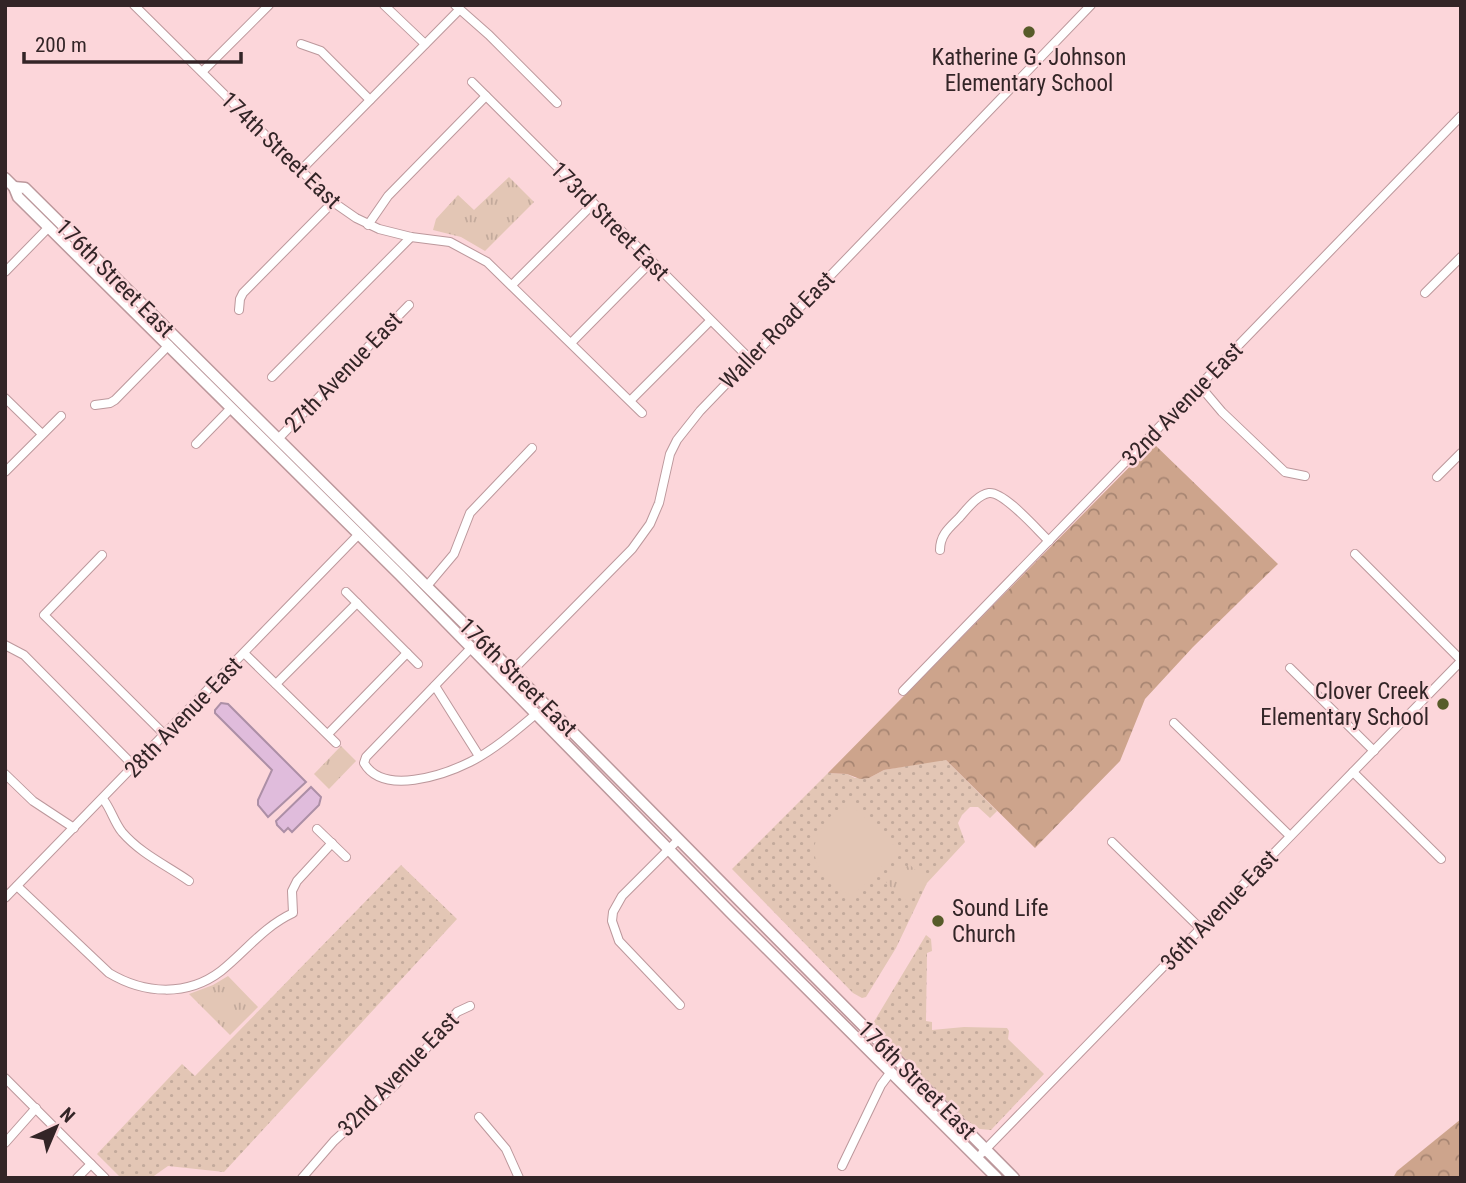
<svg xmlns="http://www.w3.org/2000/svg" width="1466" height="1183" viewBox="0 0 1466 1183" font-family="'Roboto Condensed',sans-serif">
<defs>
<pattern id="grass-dots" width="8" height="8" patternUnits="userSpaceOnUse" patternTransform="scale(1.75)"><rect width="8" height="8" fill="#e3c6b5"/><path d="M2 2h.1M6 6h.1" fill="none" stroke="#c3aa9c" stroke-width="1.8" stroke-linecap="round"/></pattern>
<pattern id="forest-crowns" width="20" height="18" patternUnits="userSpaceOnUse" patternTransform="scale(1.75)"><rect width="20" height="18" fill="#cda48c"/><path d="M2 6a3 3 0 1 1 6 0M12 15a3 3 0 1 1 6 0" fill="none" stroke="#a78572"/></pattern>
<pattern id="park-tufts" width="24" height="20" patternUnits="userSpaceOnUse" patternTransform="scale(1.75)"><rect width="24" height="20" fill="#e3c6b5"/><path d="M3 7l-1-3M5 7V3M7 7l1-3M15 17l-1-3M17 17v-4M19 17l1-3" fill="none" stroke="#c3aa9c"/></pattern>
</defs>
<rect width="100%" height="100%" fill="#fcd6da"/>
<!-- grass -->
<g fill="url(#grass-dots)">
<polygon points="938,760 946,760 997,811 990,818 978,807 970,807 962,815 958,823 965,842 927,883 896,948 866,997 862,998 853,993 732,869 828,773 847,774 855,778 869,778 884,770"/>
<polygon points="401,865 457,919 224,1172 168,1166 151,1178 121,1178 97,1154 182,1064 195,1076"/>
<polygon points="926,935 931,939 932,951 927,953 926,1021 932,1022 932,1030 964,1027 1007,1028 1009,1031 1008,1039 1044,1074 991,1130 980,1129 966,1120 872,1025"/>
</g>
<!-- forest -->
<g fill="url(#forest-crowns)">
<polygon points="1153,443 1278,564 1193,647 1145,699 1120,761 1035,848 946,760 884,770 869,778 860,779 847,774 828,773"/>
<polygon points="1461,1119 1461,1178 1393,1178 1397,1171"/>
</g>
<!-- park -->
<g fill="url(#park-tufts)">
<polygon points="509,177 534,202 485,251 461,237 433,230 436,219 458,195 474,210"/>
<polygon points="341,746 356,761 329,789 314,774"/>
<polygon points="897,863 904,869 909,864 924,878 904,901 883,879"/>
<polygon points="228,976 258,1007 230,1035 189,994 213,985"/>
</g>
<!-- pitch -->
<path fill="#e3c6b5" d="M847,807H853L897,848V852L853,895C820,887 802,850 825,823C831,815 837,809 847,807Z"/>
<!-- water -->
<g fill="#e0bcdc" stroke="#ac8fa6" stroke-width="2">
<polygon points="221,703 228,704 306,782 268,817 258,805 258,800 272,770 215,713 215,710"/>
<polygon points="311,787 321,797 319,805 292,832 288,828 284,832 277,825 276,821"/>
</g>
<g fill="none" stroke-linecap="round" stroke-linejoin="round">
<defs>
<g id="minor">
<polyline points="134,5 333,202 356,218 379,229 411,237 450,242 487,262 642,413"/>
<polyline points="384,5 425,44"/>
<polyline points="455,5 489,35 557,103"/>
<polyline points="301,44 321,51 370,100"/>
<polyline points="202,72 269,5"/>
<polyline points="472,82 749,358"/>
<polyline points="300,171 459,10"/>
<polyline points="368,225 388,196 486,96"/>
<polyline points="5,272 49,227"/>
<polyline points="512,285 593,204"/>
<polyline points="1425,293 1461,257"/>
<polyline points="239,310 240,299 243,293 333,202"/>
<polyline points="571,343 651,262"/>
<polyline points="272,377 411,237"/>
<polyline points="1200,386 1222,412 1285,472 1305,476"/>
<polyline points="5,398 42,434"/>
<polyline points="631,400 710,321"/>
<polyline points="95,405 110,403 115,400 169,345"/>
<polyline points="278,439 409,305"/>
<polyline points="196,444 231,408"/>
<polyline points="5,472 61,416"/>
<polyline points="1437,477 1461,453"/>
<path d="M940,550C940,535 949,528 959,518C967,509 977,495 989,493C1004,491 1038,531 1049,541"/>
<polyline points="1355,554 1461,660"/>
<polyline points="102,555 44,615 165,735"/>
<polyline points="427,586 454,554 470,513 532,448"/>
<polyline points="346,592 418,664"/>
<polyline points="5,645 24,655 134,766"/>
<path d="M472,647L366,757L364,763C383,796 444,775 470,762C494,750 517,730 537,713"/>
<polyline points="245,654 336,743"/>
<polyline points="1290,668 1374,751"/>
<polyline points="508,675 632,549 650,524 659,503 670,454 677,440 700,411 1091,5"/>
<polyline points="276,684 357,603"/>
<polyline points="435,686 479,756"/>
<polyline points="903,691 1461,116"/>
<polyline points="1174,723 1290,836"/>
<polyline points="328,734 407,653"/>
<polyline points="1353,772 1441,859"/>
<polyline points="5,774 33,801 74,828"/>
<path d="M103,799C111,809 114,822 122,832C141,854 166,865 189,881"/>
<polyline points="317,829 346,857"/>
<polyline points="678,840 622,896 613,912 612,921 619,941 680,1005"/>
<polyline points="1112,842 1201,929"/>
<path d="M17,886L109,973C144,994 187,997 221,971C246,951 263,927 293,913L292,891L297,881L332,843"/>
<polyline points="5,898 359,534"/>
<polyline points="5,1078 105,1178"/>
<polyline points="479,1117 506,1149 519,1178"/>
<polyline points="5,1143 36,1108"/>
<polyline points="982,1153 1461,661"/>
<polyline points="842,1166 881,1085 890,1073"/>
<polyline points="77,1178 91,1164"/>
<polyline points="302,1178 334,1141 396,1084 457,1012 470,1006"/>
</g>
<g id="major">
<polyline points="5,178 14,187 18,197 400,575 731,913 997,1178"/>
<polyline points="14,187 25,188 512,671 1014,1178"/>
</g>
</defs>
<!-- minor casing -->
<use href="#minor" stroke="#bc989c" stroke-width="10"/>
<!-- major casing -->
<use href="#major" stroke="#bc989c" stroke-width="13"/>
<!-- minor -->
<use href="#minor" stroke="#fff" stroke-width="8"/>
<!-- major -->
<use href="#major" stroke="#fff" stroke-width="10"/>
</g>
<!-- markers -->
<g fill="#575b29" stroke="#fcd6da" stroke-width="2.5">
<circle cx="1029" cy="32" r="7"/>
<circle cx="1443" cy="704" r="7"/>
<circle cx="938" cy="921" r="7"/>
</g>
<g text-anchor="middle" stroke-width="5" stroke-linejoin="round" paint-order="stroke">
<!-- poi labels -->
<g font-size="23" fill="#332527" stroke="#fcd6da">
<text x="1029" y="65">Katherine G. Johnson<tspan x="1029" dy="26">Elementary School</tspan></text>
<text x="1429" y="699" text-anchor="end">Clover Creek<tspan x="1429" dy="26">Elementary School</tspan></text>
<text x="952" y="916" text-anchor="start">Sound Life<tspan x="952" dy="26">Church</tspan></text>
</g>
<!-- street labels -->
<g font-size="23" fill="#332527" stroke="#fcd6da">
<text transform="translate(281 150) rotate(44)" y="8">174th Street East</text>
<text transform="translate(610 221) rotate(45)" y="8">173rd Street East</text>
<text transform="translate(115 278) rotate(45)" y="8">176th Street East</text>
<text transform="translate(777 330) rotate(-46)" y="8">Waller Road East</text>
<text transform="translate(343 372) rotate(-46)" y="8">27th Avenue East</text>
<text transform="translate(1182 404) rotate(-46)" y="8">32nd Avenue East</text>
<text transform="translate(518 677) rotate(45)" y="8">176th Street East</text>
<text transform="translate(183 717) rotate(-46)" y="8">28th Avenue East</text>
<text transform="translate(1219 910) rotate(-46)" y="8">36th Avenue East</text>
<text transform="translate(398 1074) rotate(-46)" y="8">32nd Avenue East</text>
<text transform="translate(917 1080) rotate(45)" y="8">176th Street East</text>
</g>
</g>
<!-- border -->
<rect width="1466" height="1183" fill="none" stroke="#332527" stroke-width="14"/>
<!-- north arrow -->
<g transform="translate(56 1127) rotate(44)" stroke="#fcd6da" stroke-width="5" paint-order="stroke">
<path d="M0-5L12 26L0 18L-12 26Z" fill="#332527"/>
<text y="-10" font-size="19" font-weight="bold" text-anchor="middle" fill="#332527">N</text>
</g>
<!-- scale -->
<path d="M24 52v10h217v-10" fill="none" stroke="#332527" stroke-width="3.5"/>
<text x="35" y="52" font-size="21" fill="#332527" stroke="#fcd6da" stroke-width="5" paint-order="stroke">200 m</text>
</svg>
